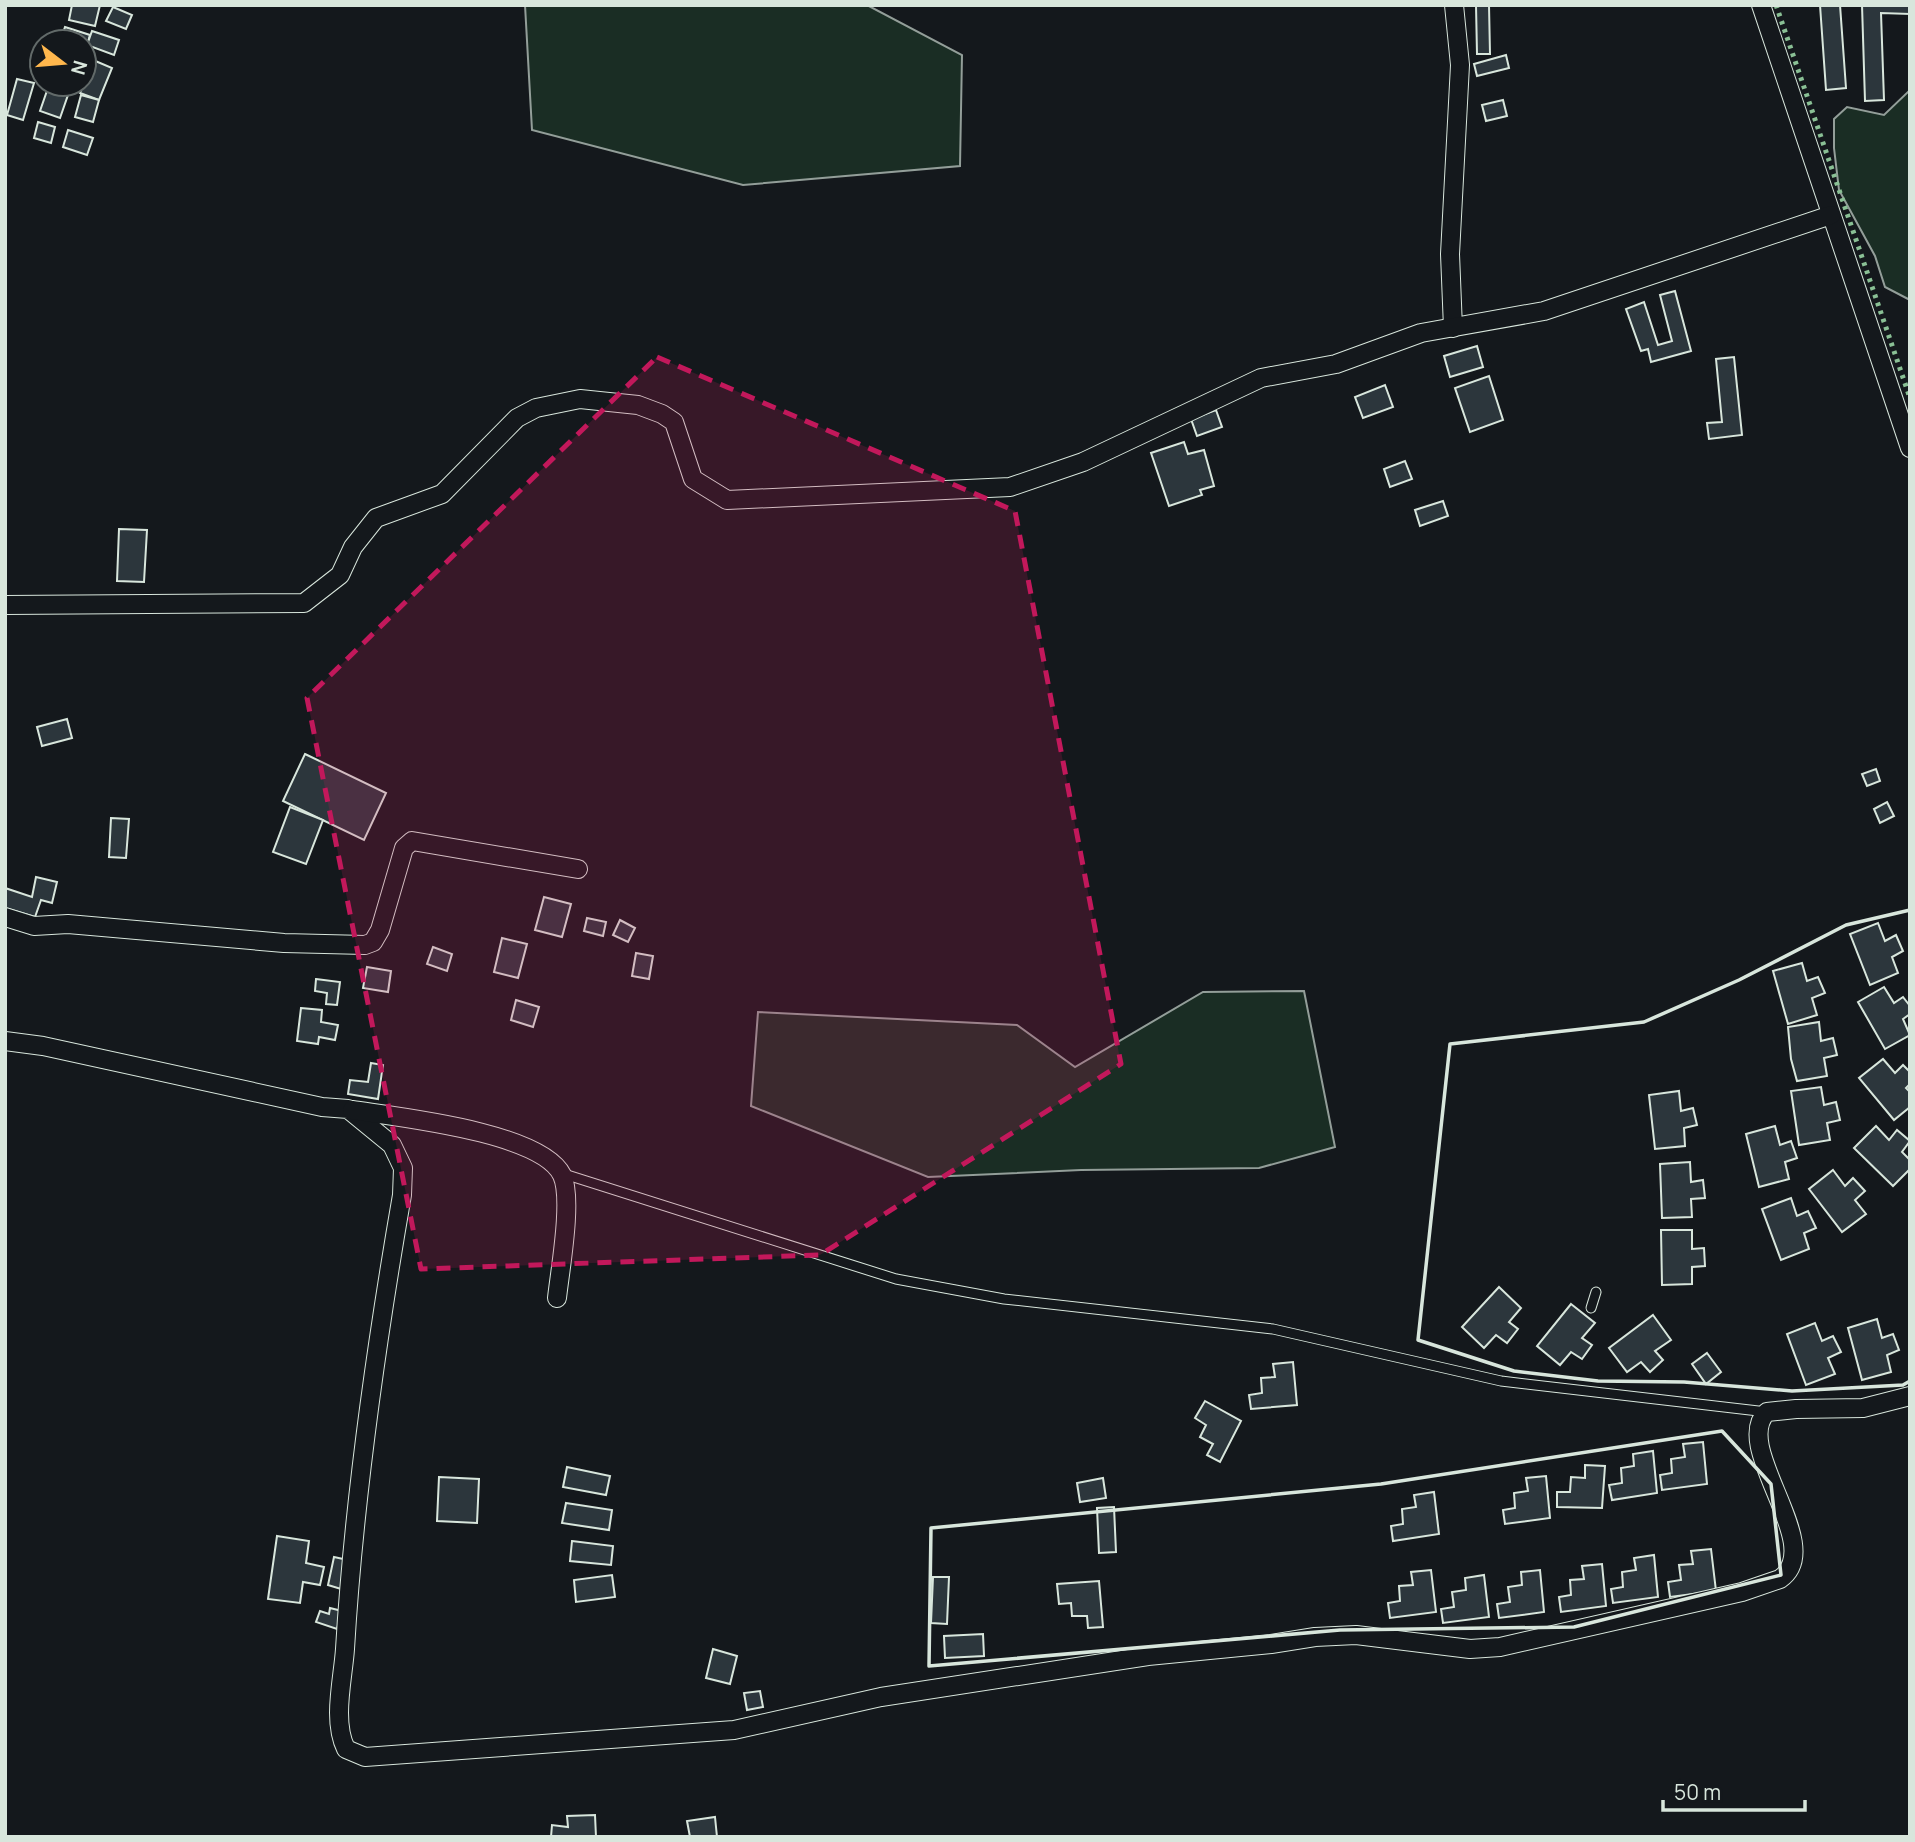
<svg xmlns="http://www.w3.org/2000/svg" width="1915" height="1842" viewBox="0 0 1915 1842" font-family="Manrope,sans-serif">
<rect width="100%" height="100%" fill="#14181c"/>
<!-- green -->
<g fill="#1a2d24" stroke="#939e99" stroke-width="2">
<polygon points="525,5 867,5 962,55 960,166 743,185 532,130"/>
<polygon points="1910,90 1910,300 1885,287 1875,256 1839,190 1834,148 1834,119 1847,107 1884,115"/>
<polygon points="1304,991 1335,1147 1259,1168 1081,1170 928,1177 751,1106 758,1012 1017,1025 1075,1067 1203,992"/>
</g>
<!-- building -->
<g fill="#2c363c" stroke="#d8e6dc" stroke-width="2">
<polygon points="72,5 100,5 95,26 69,20"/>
<polygon points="1476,5 1489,5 1490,54 1477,54"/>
<polygon points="1820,5 1840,5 1846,88 1826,90"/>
<polygon points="1862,5 1910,5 1910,14 1881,13 1884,100 1865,101"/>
<polygon points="113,7 132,15 126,29 106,21"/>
<polygon points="65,27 90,35 86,49 84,42 60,42"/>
<polygon points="92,31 119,40 114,55 87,45"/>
<polygon points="1506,55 1509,68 1477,76 1474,64"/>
<polygon points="93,60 112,68 99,100 80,93"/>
<polygon points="17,79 34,83 23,120 7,115"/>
<polygon points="49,85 69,92 60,118 40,111"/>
<polygon points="81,95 99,100 93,122 75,117"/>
<polygon points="1503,100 1507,116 1486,121 1482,105"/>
<polygon points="38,122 55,127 51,143 34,138"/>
<polygon points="68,130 93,138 87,155 63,147"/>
<polygon points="1675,291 1691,351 1651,362 1648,349 1641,351 1626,309 1644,302 1658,345 1672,341 1660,295"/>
<polygon points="1477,346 1483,367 1450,377 1444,356"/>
<polygon points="1734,357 1742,435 1709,439 1707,423 1722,422 1716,359"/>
<polygon points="1489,376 1503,420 1470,432 1455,388"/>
<polygon points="1385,385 1393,407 1363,418 1355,397"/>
<polygon points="1216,410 1222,427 1197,436 1191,419"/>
<polygon points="1184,442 1188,454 1204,450 1214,486 1200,490 1202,495 1169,506 1151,453"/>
<polygon points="1405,461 1412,479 1390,487 1384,469"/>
<polygon points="1443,501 1448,516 1420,526 1415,510"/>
<polygon points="119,529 147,530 144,582 117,581"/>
<polygon points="67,719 72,738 42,746 37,727"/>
<polygon points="305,754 386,793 364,840 283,801"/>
<polygon points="1876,769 1880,781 1867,786 1862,774"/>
<polygon points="1887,802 1894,816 1880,823 1874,809"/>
<polygon points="290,807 323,820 306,864 273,852"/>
<polygon points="111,818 129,819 126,858 109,857"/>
<polygon points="36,877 57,882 52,903 41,900 35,917 5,908 5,888 32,897"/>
<polygon points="544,897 571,904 562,937 535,930"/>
<polygon points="587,918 606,922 603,936 584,931"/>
<polygon points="620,920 635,928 628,942 613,935"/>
<polygon points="1878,923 1885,941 1896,935 1903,951 1892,957 1898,973 1870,985 1850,934"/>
<polygon points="502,938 527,944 518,978 494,972"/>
<polygon points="433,947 452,954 447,971 427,964"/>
<polygon points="636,953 653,956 649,979 632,976"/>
<polygon points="1802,963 1807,981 1818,977 1825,993 1812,998 1817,1015 1788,1024 1773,971"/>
<polygon points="367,967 391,971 388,992 363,988"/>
<polygon points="316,979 340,982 337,1005 326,1004 327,993 315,991"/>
<polygon points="1884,987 1894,1003 1903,997 1910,1006 1910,1014 1903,1019 1910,1035 1885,1049 1858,1002"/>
<polygon points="516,1000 539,1007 533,1027 511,1020"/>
<polygon points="301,1008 322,1010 321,1022 338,1025 335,1040 319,1037 318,1044 297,1041"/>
<polygon points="1819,1022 1821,1041 1833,1038 1837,1055 1824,1058 1827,1076 1797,1081 1791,1059 1788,1027"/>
<polygon points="1883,1059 1895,1073 1903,1065 1910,1072 1910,1084 1906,1088 1910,1092 1910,1107 1894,1120 1859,1078"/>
<polygon points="371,1063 383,1065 378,1099 348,1094 350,1080 368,1082"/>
<polygon points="1821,1087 1824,1105 1836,1102 1840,1120 1827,1123 1830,1140 1799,1145 1791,1091"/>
<polygon points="1679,1091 1681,1111 1693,1108 1697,1125 1684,1128 1685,1146 1655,1149 1649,1095"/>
<polygon points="1775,1126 1780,1145 1791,1141 1797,1158 1785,1162 1789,1179 1759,1187 1746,1134"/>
<polygon points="1876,1126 1889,1140 1897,1130 1910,1141 1902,1152 1910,1160 1910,1169 1893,1186 1854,1148"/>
<polygon points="1690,1162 1691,1182 1703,1180 1705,1198 1691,1199 1692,1217 1662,1218 1660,1164"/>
<polygon points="1833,1170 1845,1186 1853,1178 1865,1191 1855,1200 1866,1214 1842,1232 1809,1189"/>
<polygon points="1791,1198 1797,1216 1808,1211 1816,1228 1804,1233 1809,1249 1781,1260 1762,1209"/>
<polygon points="1661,1230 1692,1230 1692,1249 1704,1248 1705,1266 1692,1267 1692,1284 1662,1285"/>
<polygon points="1499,1287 1521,1308 1509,1322 1518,1329 1507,1343 1496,1335 1484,1348 1462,1327"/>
<polygon points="1571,1304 1595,1323 1582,1338 1592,1345 1582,1359 1571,1352 1560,1365 1537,1346"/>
<polygon points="1653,1315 1671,1340 1655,1351 1663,1360 1650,1372 1641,1362 1627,1372 1609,1348"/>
<polygon points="1877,1319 1882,1338 1893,1334 1899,1350 1887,1355 1891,1372 1862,1380 1848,1328"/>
<polygon points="1815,1323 1822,1341 1833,1336 1841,1352 1828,1358 1835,1374 1806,1385 1787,1334"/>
<polygon points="1707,1353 1721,1372 1706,1384 1692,1364"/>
<polygon points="1293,1362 1297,1405 1251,1409 1249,1395 1262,1393 1261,1378 1275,1377 1273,1364"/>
<polygon points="1205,1401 1241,1421 1220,1462 1207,1455 1213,1444 1200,1437 1206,1425 1195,1418"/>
<polygon points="1703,1442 1707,1484 1662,1490 1660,1475 1672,1473 1671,1459 1685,1457 1683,1444"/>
<polygon points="1653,1451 1657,1493 1612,1500 1609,1485 1622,1483 1621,1468 1634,1466 1633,1454"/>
<polygon points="1585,1465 1605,1466 1602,1508 1557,1507 1557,1492 1570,1492 1571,1477 1585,1478"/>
<polygon points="567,1467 610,1476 606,1495 563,1487"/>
<polygon points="1546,1476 1550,1518 1505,1524 1503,1510 1515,1508 1514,1493 1528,1491 1526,1478"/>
<polygon points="439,1477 479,1479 477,1523 437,1521"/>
<polygon points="1103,1478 1106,1498 1080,1502 1077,1483"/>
<polygon points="1434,1492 1439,1534 1393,1541 1391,1526 1403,1524 1402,1509 1416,1507 1414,1495"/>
<polygon points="566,1503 612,1510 609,1530 562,1523"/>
<polygon points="1114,1507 1116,1552 1099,1553 1097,1508"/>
<polygon points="277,1536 309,1541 306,1563 324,1567 320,1585 303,1582 300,1603 268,1599"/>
<polygon points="572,1541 613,1546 611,1565 570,1561"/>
<polygon points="1711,1549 1716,1591 1670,1597 1668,1582 1681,1580 1679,1565 1693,1564 1691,1551"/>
<polygon points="1654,1555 1658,1597 1613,1603 1611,1589 1623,1587 1622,1572 1636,1570 1634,1558"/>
<polygon points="334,1557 348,1560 341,1589 328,1585"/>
<polygon points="1602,1564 1606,1606 1561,1612 1559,1597 1571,1595 1570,1580 1584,1579 1582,1566"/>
<polygon points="1431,1570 1436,1612 1390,1618 1388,1603 1400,1601 1399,1586 1413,1585 1411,1572"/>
<polygon points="1540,1570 1544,1612 1499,1618 1497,1604 1510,1602 1508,1587 1522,1585 1521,1572"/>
<polygon points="612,1575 615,1597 576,1602 574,1580"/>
<polygon points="1484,1575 1489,1617 1443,1623 1441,1609 1454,1607 1452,1592 1466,1590 1465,1578"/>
<polygon points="933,1577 949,1577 947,1624 931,1623"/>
<polygon points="1099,1581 1103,1627 1088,1628 1087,1616 1072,1616 1071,1603 1059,1604 1057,1584"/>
<polygon points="330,1608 342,1611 337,1629 316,1622 320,1611 329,1614"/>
<polygon points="983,1634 984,1656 945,1658 944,1636"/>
<polygon points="713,1649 737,1656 730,1684 706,1678"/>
<polygon points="760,1691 763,1707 747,1710 744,1693"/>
<polygon points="595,1815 596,1837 551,1837 552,1825 568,1827 567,1816"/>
<polygon points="715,1817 717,1837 690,1837 687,1821"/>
</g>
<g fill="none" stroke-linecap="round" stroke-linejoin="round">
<defs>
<g id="service">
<polyline points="561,1173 896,1279 1004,1299 1273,1329 1501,1381 1767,1412"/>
<polyline points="1591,1308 1596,1292"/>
</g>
<g id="minor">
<polyline points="1761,5 1910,448"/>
<polyline points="1453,328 1450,254 1460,65 1454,5"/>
<polyline points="5,605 304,603 340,575 353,547 376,518 442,494 517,418 536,408 580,399 638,405 662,414 674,422 693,479 727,500 1010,487 1083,462 1261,378 1336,364 1421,333 1544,311 1831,215"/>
<polyline points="5,917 34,926 68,924 284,943 365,945 373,942 380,930 404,848 412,841 578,869"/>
<path d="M5,1041L43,1046L322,1107L348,1109L392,1145L403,1168L402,1195C376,1345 354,1497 345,1649C343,1679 332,1721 346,1749L365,1757L734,1730L881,1697L1148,1656L1271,1644L1315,1637L1356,1635L1470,1649L1500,1647L1742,1592L1780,1579C1828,1546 1730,1447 1767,1412L1796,1409L1863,1408L1910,1396"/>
<path d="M352,1110C397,1117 541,1132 562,1175C573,1199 560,1270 557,1298"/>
</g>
</defs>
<!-- service casing -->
<use href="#service" stroke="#d8e6dc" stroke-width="11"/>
<!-- minor casing -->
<use href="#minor" stroke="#d8e6dc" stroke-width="20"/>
<!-- service -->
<use href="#service" stroke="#14181c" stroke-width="9"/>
<!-- minor -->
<use href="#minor" stroke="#14181c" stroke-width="18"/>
<!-- hedge -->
<polyline stroke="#8ac095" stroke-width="5" stroke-dasharray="3.5 5" stroke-linecap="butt" points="1776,5 1910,398"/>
<!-- wall -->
<g stroke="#d8e6dc" stroke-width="3.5">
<polyline points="1910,910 1846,925 1739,980 1644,1022 1450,1044 1418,1340 1514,1371 1598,1381 1684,1382 1792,1391 1903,1385 1910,1381"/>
<polygon points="1722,1431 1771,1484 1781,1575 1574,1627 1340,1630 929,1666 931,1528 1381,1484"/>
</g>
</g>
<!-- marked area -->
<path fill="#c2185b" fill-opacity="0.2" stroke="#c2185b" stroke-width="5" stroke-dasharray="14 9" stroke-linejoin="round" d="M657,357L1015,511L1121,1064L820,1255L421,1269L307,698Z"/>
<!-- border -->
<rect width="1915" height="1842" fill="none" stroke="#d8e6dc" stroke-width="14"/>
<!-- north arrow -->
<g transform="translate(63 63) rotate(106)"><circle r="33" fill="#14181c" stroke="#626a69" stroke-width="2"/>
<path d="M0-5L12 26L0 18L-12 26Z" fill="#ffb74d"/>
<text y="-10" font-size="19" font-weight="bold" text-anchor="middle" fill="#d8e6dc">N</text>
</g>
<!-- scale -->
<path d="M1663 1800v10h142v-10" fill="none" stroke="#d8e6dc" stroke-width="3.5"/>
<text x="1674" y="1800" font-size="21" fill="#d8e6dc" stroke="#14181c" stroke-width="5" paint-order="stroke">50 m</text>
</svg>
